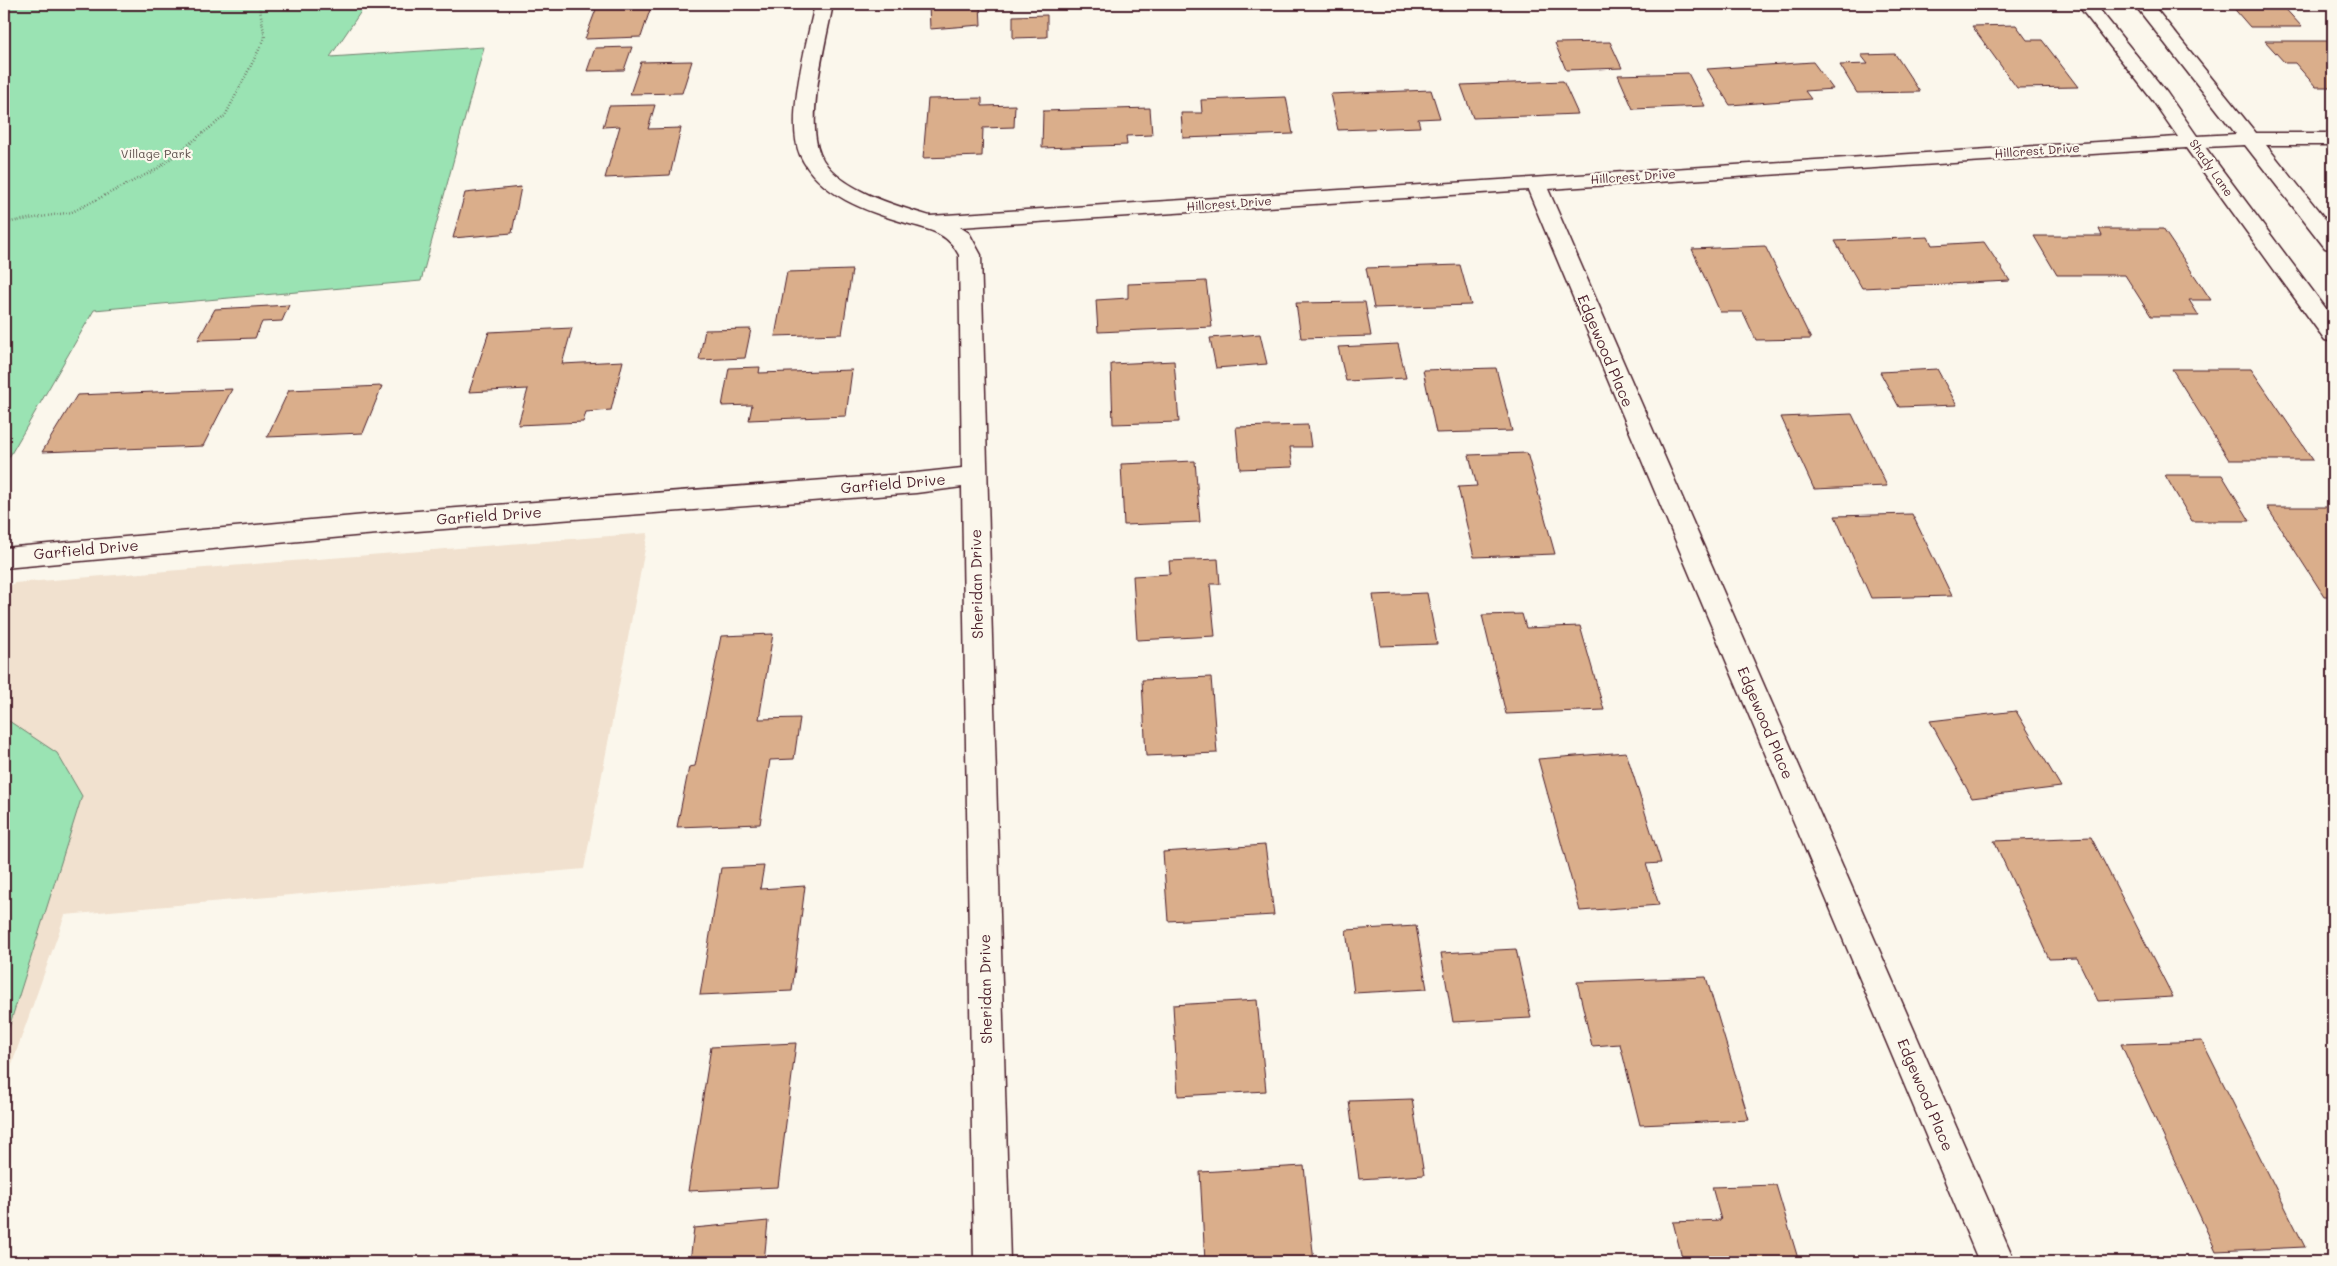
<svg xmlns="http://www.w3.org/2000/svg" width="2337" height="1266" viewBox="0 0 2337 1266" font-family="Mali,sans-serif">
<rect width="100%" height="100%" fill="#fbf7ec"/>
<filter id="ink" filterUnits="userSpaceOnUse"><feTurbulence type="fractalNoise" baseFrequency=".02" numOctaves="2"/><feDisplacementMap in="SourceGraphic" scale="10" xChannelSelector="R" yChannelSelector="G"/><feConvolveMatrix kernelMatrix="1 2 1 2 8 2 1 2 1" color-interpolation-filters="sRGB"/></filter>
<g filter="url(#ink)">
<!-- built -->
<polygon fill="#f1e1cf" points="648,533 584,869 65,915 4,1086 4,590 14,583"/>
<!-- green -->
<g fill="#9ae3b3" stroke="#72816f">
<polygon points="4,4 366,4 330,57 484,47 421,281 94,310 4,466"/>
<polygon points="4,721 9,721 57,753 82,796 4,1043"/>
</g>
<!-- building -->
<g fill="#daae8b" stroke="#4a1f2b">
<polygon points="598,4 652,4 641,37 585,39"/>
<polygon points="929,4 980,4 981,25 930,29"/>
<polygon points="1393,4 1424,4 1425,8 1393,7"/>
<polygon points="2230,4 2281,4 2302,27 2250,27"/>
<polygon points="1047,15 1047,37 1013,38 1013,16"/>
<polygon points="2016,25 2027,40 2042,40 2078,87 2017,88 1972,26"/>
<polygon points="2265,41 2328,41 2333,47 2333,87 2316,87 2295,63 2285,63"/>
<polygon points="1610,42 1622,68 1566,70 1555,43"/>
<polygon points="632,47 624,70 587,71 595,48"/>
<polygon points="1895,54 1920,92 1857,93 1840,65 1868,64 1861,55"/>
<polygon points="692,61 682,93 630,94 641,62"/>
<polygon points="1813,62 1833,89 1805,91 1811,99 1730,105 1707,69"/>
<polygon points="1688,73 1705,106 1633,109 1618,75"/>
<polygon points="1563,81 1578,114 1473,118 1461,85"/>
<polygon points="1431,90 1440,118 1418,119 1420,127 1338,130 1330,94"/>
<polygon points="1286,97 1293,134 1183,138 1181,113 1202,113 1201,100"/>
<polygon points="982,98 982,106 1015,105 1014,127 983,128 982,156 923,158 928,99"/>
<polygon points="655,105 648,129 681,128 670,175 605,178 620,126 603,127 609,106"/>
<polygon points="1150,108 1152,135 1126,136 1127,145 1042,148 1043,111"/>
<polygon points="521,187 512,233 453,238 465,193"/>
<polygon points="2099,229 2163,229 2211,300 2189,300 2199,316 2151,316 2125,275 2057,275 2034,236 2102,236"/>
<polygon points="1928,237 1932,245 1984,242 2010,281 1862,288 1835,241"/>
<polygon points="1765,246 1811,339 1756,340 1743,312 1720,312 1692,249"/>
<polygon points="1460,265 1471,305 1374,308 1366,268"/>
<polygon points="852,270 842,334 775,336 787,272"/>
<polygon points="1206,281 1212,327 1098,332 1096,300 1128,298 1128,284"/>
<polygon points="1365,302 1371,336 1301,338 1296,303"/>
<polygon points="289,305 282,321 262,322 255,338 198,340 215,309"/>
<polygon points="572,328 562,364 623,361 611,410 586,412 583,422 518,425 528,389 469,392 489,332"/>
<polygon points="751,329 745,358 699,360 705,330"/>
<polygon points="1260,334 1267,364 1216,368 1210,338"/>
<polygon points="1398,344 1406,378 1346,381 1338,347"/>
<polygon points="1174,361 1179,422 1113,424 1111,364"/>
<polygon points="760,367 759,373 852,370 846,416 749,420 752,405 722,406 729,368"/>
<polygon points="1496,368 1512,431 1436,433 1423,370"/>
<polygon points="1937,369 1957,405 1899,407 1880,372"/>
<polygon points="2172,369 2251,369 2313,460 2229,460"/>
<polygon points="382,386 363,433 267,437 289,390"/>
<polygon points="232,389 203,446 42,452 77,395"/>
<polygon points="1852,414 1887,486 1814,489 1781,417"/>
<polygon points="1308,425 1311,447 1290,447 1293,467 1240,469 1236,427"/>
<polygon points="1527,453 1555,554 1474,557 1458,487 1477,486 1469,455"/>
<polygon points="1195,461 1200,522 1124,525 1121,464"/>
<polygon points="2165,475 2222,475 2250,521 2192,521"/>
<polygon points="2267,507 2333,507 2333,596 2324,596"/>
<polygon points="1912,514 1952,596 1871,598 1835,516"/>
<polygon points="1218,559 1220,584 1210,584 1215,636 1137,640 1133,576 1170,574 1169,561"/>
<polygon points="1427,593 1437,644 1381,646 1373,595"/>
<polygon points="1522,614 1526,628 1580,626 1604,710 1506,714 1482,615"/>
<polygon points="773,634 759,719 800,718 794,759 770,760 760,824 677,827 689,767 695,766 721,636"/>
<polygon points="1211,677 1217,753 1146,756 1142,680"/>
<polygon points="2016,711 2061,787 1972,798 1930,721"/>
<polygon points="1626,752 1661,863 1646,864 1659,905 1580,911 1538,759"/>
<polygon points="2091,837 2173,997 2098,1001 2077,958 2049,959 1994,841"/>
<polygon points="1265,845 1274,915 1168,921 1163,852"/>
<polygon points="764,866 760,889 805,886 792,991 700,995 721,868"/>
<polygon points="1416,926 1427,989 1354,993 1346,930"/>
<polygon points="1516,949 1531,1018 1453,1022 1441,953"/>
<polygon points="1706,977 1749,1120 1640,1125 1620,1044 1592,1046 1577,982"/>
<polygon points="1257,1000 1266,1091 1178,1096 1173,1005"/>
<polygon points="2202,1041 2305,1247 2216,1251 2121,1044"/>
<polygon points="796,1043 778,1187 688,1191 711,1047"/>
<polygon points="1412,1099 1424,1175 1359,1179 1349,1101"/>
<polygon points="1304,1166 1314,1262 1205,1262 1200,1172"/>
<polygon points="1776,1185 1799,1262 1683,1262 1673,1222 1721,1220 1712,1187"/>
<polygon points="768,1221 764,1262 690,1262 694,1228"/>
</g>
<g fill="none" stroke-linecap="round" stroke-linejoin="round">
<defs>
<path id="minor" d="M815,4H833C826,42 805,119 820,154C835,189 897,206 930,216L2178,137L2153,101L2077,4H2095L2167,93L2197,136L2236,134L2134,4H2152L2256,133H2333V145H2266L2333,229V250L2325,248L2245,145L2205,147L2333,318V342L2325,340L2186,148L1548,189L2015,1262H1979L1528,190L960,227L969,233L981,255L1010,1262H974L962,487L916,493L365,535L4,568V548L365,515L916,473L962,468L959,255C947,232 930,230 906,223C868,212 818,195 800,155C785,120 807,42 815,4Z"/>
</defs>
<!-- minor casing -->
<use href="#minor" stroke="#4a1f2b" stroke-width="3"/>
<!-- path -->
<polyline stroke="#4a1f2b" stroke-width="2.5" stroke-dasharray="0.5 2.5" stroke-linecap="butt" points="4,223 72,212 157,169 225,116 265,38 259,4"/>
<!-- minor -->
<use href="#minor" fill="#fbf7ec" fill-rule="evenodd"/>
</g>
</g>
<g text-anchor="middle" stroke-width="4.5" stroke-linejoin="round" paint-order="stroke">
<!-- far-street labels -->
<g font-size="12" fill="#4a1f2b" stroke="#fbf7ec">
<text transform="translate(2037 151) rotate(-4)" y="4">Hillcrest Drive</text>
<text transform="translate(2211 168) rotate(55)" y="4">Shady Lane</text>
<text transform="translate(1633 177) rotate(-4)" y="4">Hillcrest Drive</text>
<text transform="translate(1229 204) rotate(-4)" y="4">Hillcrest Drive</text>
</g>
<!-- far-park labels -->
<g font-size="12" fill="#5e504d" stroke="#fbf7ec">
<text x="156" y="158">Village Park</text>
</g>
<!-- street labels -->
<g font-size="15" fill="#4a1f2b" stroke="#fbf7ec">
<text transform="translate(1605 351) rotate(67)" y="5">Edgewood Place</text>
<text transform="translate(893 484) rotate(-5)" y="5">Garfield Drive</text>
<text transform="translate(489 516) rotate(-4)" y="5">Garfield Drive</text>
<text transform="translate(86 550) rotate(-5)" y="5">Garfield Drive</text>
<text transform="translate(977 584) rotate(-91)" y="5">Sheridan Drive</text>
<text transform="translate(1765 723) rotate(67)" y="5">Edgewood Place</text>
<text transform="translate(986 989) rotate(-91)" y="5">Sheridan Drive</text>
<text transform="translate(1925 1095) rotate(67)" y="5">Edgewood Place</text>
</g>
</g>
<!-- margin -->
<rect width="2337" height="1266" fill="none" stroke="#fbf7ec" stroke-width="20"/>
<rect x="10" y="10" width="2317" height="1246" fill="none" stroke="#4a1f2b" stroke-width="2" filter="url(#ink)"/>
</svg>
